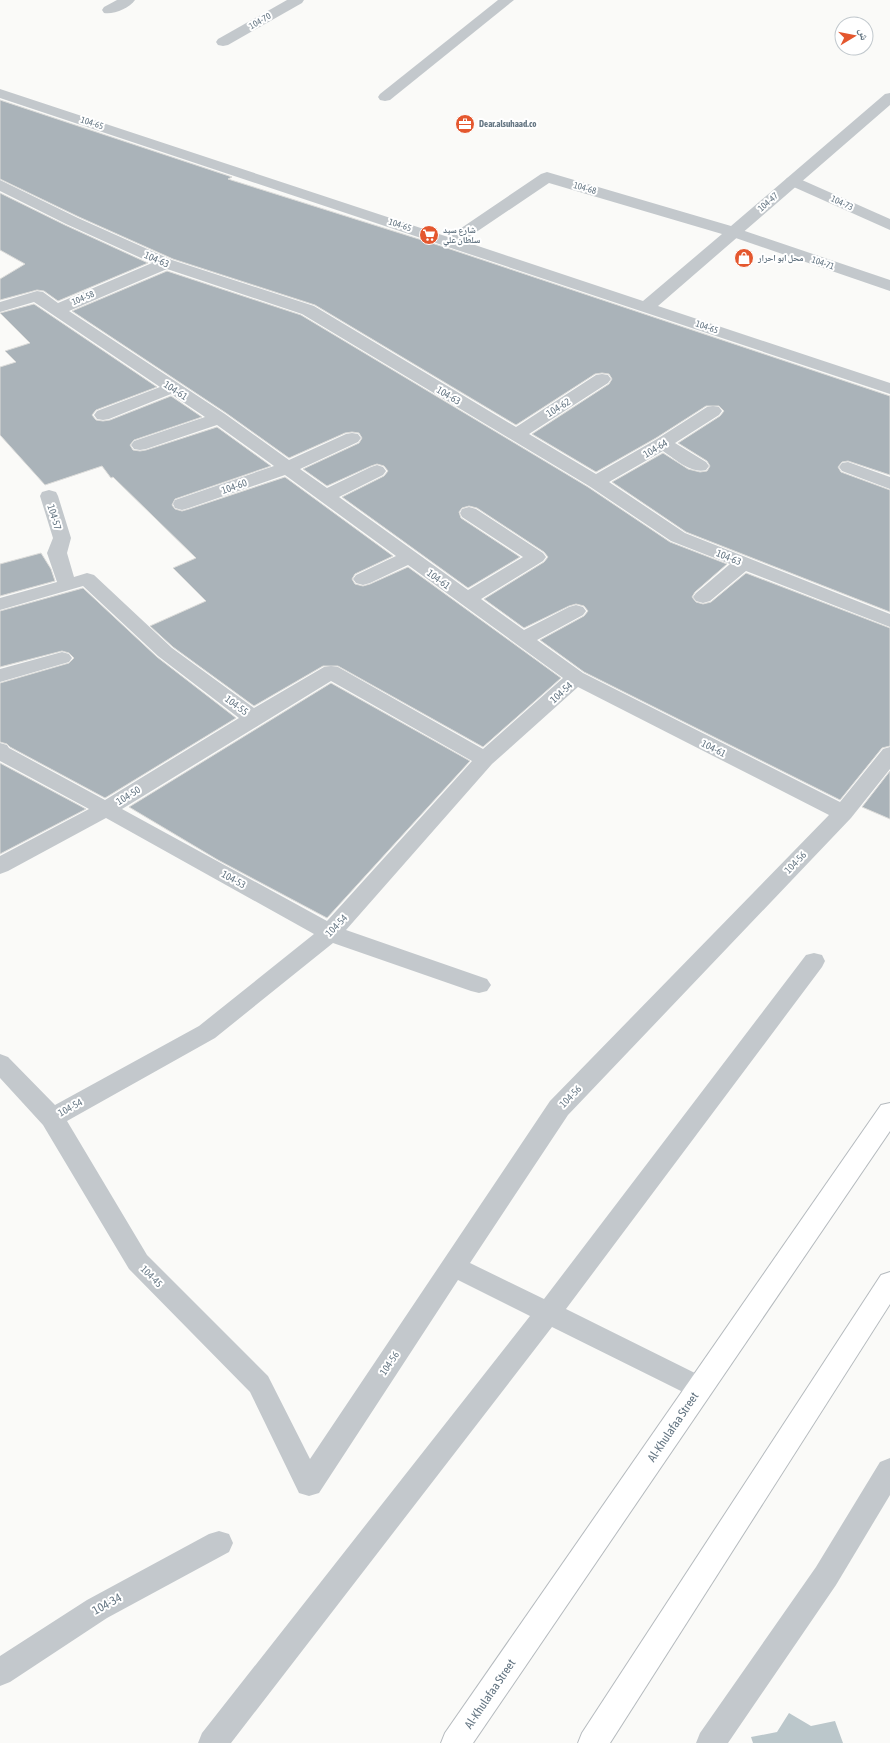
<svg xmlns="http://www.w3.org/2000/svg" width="890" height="1743" viewBox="0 0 890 1743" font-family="'Asap Condensed','Noto Naskh Arabic',sans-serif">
<rect width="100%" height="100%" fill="#fafaf8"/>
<!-- water -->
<polygon fill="#bbc7cb" points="789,1713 811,1726 835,1721 843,1743 753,1743 751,1737 777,1732"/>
<!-- building -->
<g fill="#aab3b9" stroke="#dcdcda">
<polygon points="0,100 232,177 228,179 441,246 890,396 890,475 848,461 842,462 838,467 841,472 890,490 890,612 686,532 612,482 663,453 688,469 700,472 707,471 710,466 707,461 678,443 720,416 724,411 719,406 706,406 656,438 596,472 532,434 609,384 612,379 609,374 602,373 595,374 516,425 315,305 173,259 79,217 0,179"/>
<polygon points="0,193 65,225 148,263 58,301 44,291 37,290 0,300 0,279 25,264 0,250"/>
<polygon points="167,271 301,315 588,487 670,542 727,564 695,592 692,597 696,602 703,604 711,602 746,573 890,628 890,746 882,748 840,800 584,672 540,640 584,616 588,611 584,606 576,604 569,606 524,628 484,599 544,562 548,557 544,552 477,508 469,506 462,508 459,512 461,518 520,557 468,588 342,497 384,476 388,471 384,466 377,464 371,466 327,486 303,469 359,443 362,438 359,433 352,432 345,433 289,458 226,413 72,311"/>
<polygon points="34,304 157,387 96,410 92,415 96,420 103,421 110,420 171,396 202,417 134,440 130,445 133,450 140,451 146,450 217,427 271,466 175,499 172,505 175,509 182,511 189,509 285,477 393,556 355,574 352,579 355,584 363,586 370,584 408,567 561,678 483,747 338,666 323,666 254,706 173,647 150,626 206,601 173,568 196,558 113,477 111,478 102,466 45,485 0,435 0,367 16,362 5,351 30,343 0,313"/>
<polygon points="41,553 51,569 55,581 0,596 0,564"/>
<polygon points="83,588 157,657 236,718 105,798 10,747 7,744 0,742 0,683 69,663 74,658 69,653 62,651 0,667 0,611"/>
<polygon points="331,683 470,761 327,918 218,860 129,807"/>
<polygon points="0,763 86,809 0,854"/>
<polygon points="890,771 890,819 862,807"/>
</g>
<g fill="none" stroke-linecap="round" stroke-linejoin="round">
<defs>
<g id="primary">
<polygon points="890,1103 890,1131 473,1743 441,1743 445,1733 881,1105"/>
<polygon points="890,1272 890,1304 610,1743 578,1743 582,1733 881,1275"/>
</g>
</defs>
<!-- primary casing -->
<use href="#primary" stroke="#b5babe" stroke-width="2"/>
<!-- service -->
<g fill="#c3c8cc" fill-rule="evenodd">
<path d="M117,0H135C130,8 113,15 104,13L102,10L104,7Z"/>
<polygon points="287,0 304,0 302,3 228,45 223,46 218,45 216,42 218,39"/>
<polygon points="498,0 514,0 390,100 385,101 380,100 378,97 380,94"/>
<polygon points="793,176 890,219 890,230 787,184 785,181 787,178"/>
<path d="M0,180L78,218L172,260L314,306L516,427L596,375L602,374L608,375L611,379L608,383L529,434L596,474L657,439L707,407L713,406L719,407L722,411L719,415L675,443L706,462L709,466L706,470C691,474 675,459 663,451L609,482L685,533L890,614V627L746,571L710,601L703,603L696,601L693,597L696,593L730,564L671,541L589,486L302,314L167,269L69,311L225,414L289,460L346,434L352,433L358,434L361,438L358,442L300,469L327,488L371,467L377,465L383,467L386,471L383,475L339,497L468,590L523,557L462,517L460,513L462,509L469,507L476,509L543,553L546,557L543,561L481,599L524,630L569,607L576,605L583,607L586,611L583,615L537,640L583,673L840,802L883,749L890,747V769L851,818L568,1115L470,1263L544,1299L806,955L814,953L822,955L825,961L822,967L566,1309L709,1380L713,1388L709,1396L700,1399L691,1396L552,1327L231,1743H198L202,1733L530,1316L458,1280L319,1493L309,1496L299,1493L250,1392L129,1269L43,1125L0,1078V1054L8,1057L55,1105L199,1026L314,934L106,818L8,871L0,874V856L89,809L0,761V743L7,745L9,748L105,800L239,718L158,656L83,586L0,610V598L57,582L47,553L53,538L40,496L42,492L49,490L56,492L58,496L71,538L67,553L74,577L87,573L94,575L172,648L254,708L324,667L331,666L338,667L483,749L563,678L408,565L370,583L363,585L356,583L353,579L356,575L396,556L285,475L189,508L182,510L175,508L173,504L175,500L274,466L217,425L146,449L140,450L134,449L131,445L134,441L205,417L171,394L109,419L103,420L97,419L94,415L97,411L160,387L34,302L0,312V302L37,291L43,292L58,303L152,263L66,224L0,191ZM331,681L472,761L327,921L122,809ZM578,687L829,815L550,1101L310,1459L268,1376L147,1255L67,1121L215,1038L333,943L471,991L479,993L487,991L491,985L487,979L346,930L492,764Z"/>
<polygon points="733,227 890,280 890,291 727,235 725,232 727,229"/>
<polygon points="848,462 890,477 890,489 842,471 839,467 842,463"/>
<polygon points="62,652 69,654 72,658 69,662 0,682 0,669"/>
<polygon points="890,1458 890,1495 836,1585 728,1743 696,1743 700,1733 816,1567 880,1462"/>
<polygon points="219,1531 229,1534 233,1543 229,1552 107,1618 10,1682 0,1686 0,1656 87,1600 209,1534"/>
</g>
<!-- minor -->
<path fill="#c3c8cc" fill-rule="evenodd" d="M0,89L448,237L541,174L547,172L731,226L885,94L890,93V105L658,306L890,383V394L0,98ZM549,183L722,234L643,301L463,241Z"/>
<!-- primary -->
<use href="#primary" fill="#fff" fill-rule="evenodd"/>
</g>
<!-- icons -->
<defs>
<symbol id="office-disc" viewBox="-11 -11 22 22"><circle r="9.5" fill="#e4572e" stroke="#fff"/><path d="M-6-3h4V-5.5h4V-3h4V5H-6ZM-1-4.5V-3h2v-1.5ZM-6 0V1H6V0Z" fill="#fff"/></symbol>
<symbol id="supermarket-disc" viewBox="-11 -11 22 22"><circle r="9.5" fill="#e4572e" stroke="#fff"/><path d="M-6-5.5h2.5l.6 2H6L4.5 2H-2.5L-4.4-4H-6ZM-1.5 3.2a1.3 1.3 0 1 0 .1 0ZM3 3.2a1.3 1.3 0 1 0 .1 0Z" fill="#fff"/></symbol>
<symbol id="shop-disc" viewBox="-11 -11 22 22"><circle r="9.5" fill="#e4572e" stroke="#fff"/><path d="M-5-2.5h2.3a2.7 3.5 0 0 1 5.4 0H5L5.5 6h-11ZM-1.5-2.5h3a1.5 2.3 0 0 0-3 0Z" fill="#fff"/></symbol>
</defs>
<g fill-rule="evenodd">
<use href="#office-disc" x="454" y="113" width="22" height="22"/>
<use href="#supermarket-disc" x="418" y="224" width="22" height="22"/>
<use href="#shop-disc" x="733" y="247" width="22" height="22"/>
</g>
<g text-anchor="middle" stroke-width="4" stroke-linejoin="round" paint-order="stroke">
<!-- far-street labels -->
<g font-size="9" fill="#657683" stroke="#fff">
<text transform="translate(260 21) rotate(-30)" y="3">104-70</text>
<text transform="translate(92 123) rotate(18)" y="3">104-65</text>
<text transform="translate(585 188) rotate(16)" y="3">104-68</text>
<text transform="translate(768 202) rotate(-41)" y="3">104-47</text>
<text transform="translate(842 203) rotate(25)" y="3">104-73</text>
<text transform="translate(400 225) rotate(18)" y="3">104-65</text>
<text transform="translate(823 263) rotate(19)" y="3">104-71</text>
<text transform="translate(83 298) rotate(-23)" y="3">104-58</text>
<text transform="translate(707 327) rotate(19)" y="3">104-65</text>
</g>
<!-- far-poi labels -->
<g font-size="9" font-weight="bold" fill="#657683" stroke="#fff" text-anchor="start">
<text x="479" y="127">Dear.alsuhaad.co</text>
<text x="443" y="233">شارع سيد<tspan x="443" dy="10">سلطان علي</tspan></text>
<text x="758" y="261">محل ابو احرار</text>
</g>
<!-- street labels -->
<g font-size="10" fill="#657683" stroke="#fff">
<text transform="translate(157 259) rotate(23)" y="4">104-63</text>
<text transform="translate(176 390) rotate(33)" y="4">104-61</text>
<text transform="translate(449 395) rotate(31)" y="4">104-63</text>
<text transform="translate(558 407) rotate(-32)" y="4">104-62</text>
<text transform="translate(655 448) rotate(-31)" y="4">104-64</text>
<text transform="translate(234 486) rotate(-19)" y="4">104-60</text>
<text transform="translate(55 517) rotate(73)" y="4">104-57</text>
<text transform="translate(729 557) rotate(22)" y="4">104-63</text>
<text transform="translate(439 579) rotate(36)" y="4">104-61</text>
<text transform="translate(561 692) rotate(-42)" y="4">104-54</text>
<text transform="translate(237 705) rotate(36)" y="4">104-55</text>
<text transform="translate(714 748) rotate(27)" y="4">104-61</text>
<text transform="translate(128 795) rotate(-32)" y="4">104-50</text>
<text transform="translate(795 862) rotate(-46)" y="4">104-56</text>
<text transform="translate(234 879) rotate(29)" y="4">104-53</text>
<text transform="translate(336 925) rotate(-46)" y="4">104-54</text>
<text transform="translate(570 1096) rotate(-46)" y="4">104-56</text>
<text transform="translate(70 1107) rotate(-29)" y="4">104-54</text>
<text transform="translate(152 1276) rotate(45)" y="4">104-45</text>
<text transform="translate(389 1363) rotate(-56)" y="4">104-56</text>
</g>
<!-- near-street labels -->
<g font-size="12" fill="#657683" stroke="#fff">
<text transform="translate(673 1427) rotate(-56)" y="4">Al-Khulafaa Street</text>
<text transform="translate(107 1604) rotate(-29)" y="4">104-34</text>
<text transform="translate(490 1694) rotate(-56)" y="4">Al-Khulafaa Street</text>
</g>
</g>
<!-- north arrow -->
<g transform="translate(854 36) rotate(80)"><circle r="19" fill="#ffffff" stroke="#c1c8cd"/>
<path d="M0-3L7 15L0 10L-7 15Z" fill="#e4572e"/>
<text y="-6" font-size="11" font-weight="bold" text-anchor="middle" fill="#657683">ش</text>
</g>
</svg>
